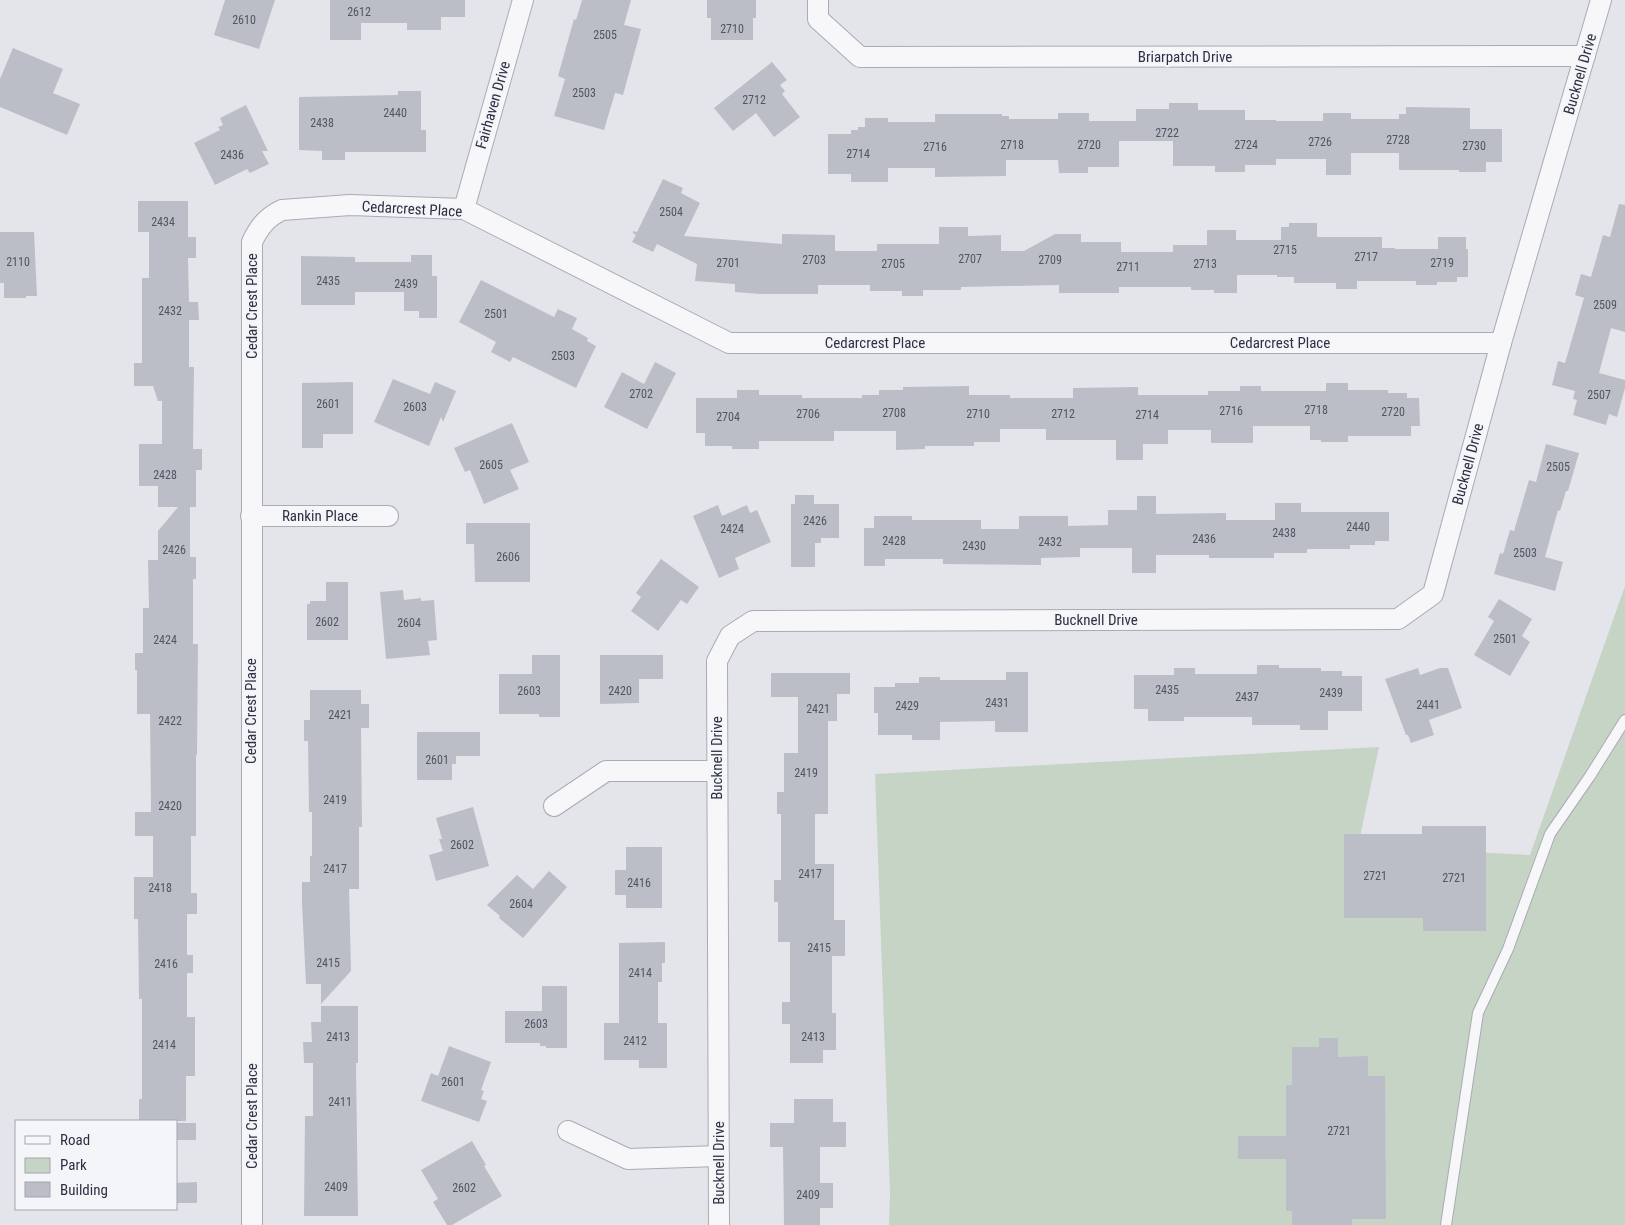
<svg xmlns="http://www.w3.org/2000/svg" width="1625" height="1225" viewBox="0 0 1625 1225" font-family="'Roboto Condensed',sans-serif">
<rect width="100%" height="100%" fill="#e4e5eb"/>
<!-- green -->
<polygon fill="#c6d4c6" points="1625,586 1625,1225 889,1225 890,1194 875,774 1379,747 1358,846 1530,855"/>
<!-- building -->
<g fill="#bcbec7">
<polygon points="225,0 275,0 259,49 214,35"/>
<polygon points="330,0 465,0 465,17 441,17 441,30 407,30 407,23 361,23 361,40 330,40"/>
<polygon points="582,0 631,0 624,25 641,29 623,95 615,93 604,130 554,116 565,79 558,76 574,19 576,20"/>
<polygon points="707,0 756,0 756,18 753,18 753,40 711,40 711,18 707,18"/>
<polygon points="13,48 63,69 53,93 80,104 67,135 0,107 0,79"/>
<polygon points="772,62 787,80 780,85 785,91 782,94 800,117 774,137 756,113 733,131 714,108"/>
<polygon points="398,91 421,91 421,130 426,130 426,152 345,152 345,160 322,160 322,151 299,150 299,97 398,95"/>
<polygon points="1169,103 1198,103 1198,110 1245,110 1245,120 1276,120 1276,121 1323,121 1323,113 1351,113 1351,119 1399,119 1399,114 1406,114 1406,107 1470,108 1470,129 1502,129 1502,162 1486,162 1486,172 1459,172 1459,170 1399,170 1399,153 1351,153 1351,175 1326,175 1326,159 1276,159 1276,165 1245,165 1245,172 1215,172 1215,166 1173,166 1173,141 1119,141 1119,167 1088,167 1088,173 1059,173 1058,160 1006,160 1006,176 935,177 935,168 888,168 888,182 851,182 851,174 828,174 828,134 851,134 851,130 858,130 858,127 865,127 865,118 888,118 888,122 935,122 935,114 1002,114 1002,116 1009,116 1009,119 1058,119 1058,113 1089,113 1089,121 1136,121 1136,109 1169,109"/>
<polygon points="246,105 268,151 262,151 269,164 250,173 247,169 215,185 194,143 220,130 218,127 223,125 220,118"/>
<polygon points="663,179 683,188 681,193 700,203 684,236 782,244 782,234 835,235 835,251 877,251 877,244 939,244 939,227 968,227 968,236 1001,235 1001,251 1024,251 1055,234 1081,234 1081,242 1121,242 1121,252 1173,252 1173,245 1207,245 1207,230 1236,230 1236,240 1281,240 1281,227 1289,227 1289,223 1317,223 1317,237 1382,237 1382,248 1395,248 1395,249 1438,249 1438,237 1466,237 1466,249 1468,249 1468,277 1457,277 1457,282 1437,282 1437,285 1416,285 1416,281 1357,281 1357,289 1336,289 1336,283 1294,283 1294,277 1277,277 1277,275 1237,275 1237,293 1214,293 1214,290 1191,290 1191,287 1119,287 1119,293 1059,293 1059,285 961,287 961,290 923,290 923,296 902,296 902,291 870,291 870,285 818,285 818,294 760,294 735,292 735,284 695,281 697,264 657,244 653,252 632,242 636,235 633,233 633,231 637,232"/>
<polygon points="138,201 188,201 188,237 196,237 196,258 188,258 189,302 198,302 199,320 189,320 189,367 194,367 193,449 202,449 202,470 196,470 196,507 190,507 190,557 196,557 196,579 193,579 193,644 198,644 197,755 196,755 196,836 191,836 191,893 197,893 197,914 187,914 187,955 193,955 193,973 187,973 187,1017 195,1017 195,1076 186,1076 186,1121 139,1121 139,1099 142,1099 142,999 139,999 138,919 134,919 134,877 153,877 153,836 135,836 135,812 151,812 150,714 137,714 137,670 135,670 135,653 143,653 143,608 149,608 148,560 158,560 158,531 178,507 158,507 158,486 139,486 139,444 162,444 162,401 158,401 153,386 134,386 134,363 142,363 142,278 149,278 149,232 138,232"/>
<polygon points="1619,204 1625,205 1625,332 1611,328 1599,373 1625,380 1625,388 1617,417 1609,414 1606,425 1573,415 1577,400 1573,399 1575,391 1552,385 1558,361 1565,363 1584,298 1575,295 1581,274 1591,277 1603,235 1610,237"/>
<polygon points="0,232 34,232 37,296 26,296 26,298 4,298 4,283 0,283"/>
<polygon points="411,255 432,255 432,276 437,276 437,318 419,318 419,311 404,311 404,292 355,292 355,305 301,305 301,256 355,257 355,262 411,262"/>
<polygon points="481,280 554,317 558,309 577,318 572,329 588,338 587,341 596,346 576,388 513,357 510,362 491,352 496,342 459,322"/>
<polygon points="655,362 676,373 647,429 604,407 622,372 644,384"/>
<polygon points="393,379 430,394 435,382 456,391 443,422 441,417 429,446 374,422"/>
<polygon points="353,382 353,434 323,434 323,448 302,448 302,383"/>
<polygon points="1326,383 1348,383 1348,390 1388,390 1388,393 1407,393 1407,398 1419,398 1420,426 1411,426 1411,436 1348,436 1348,442 1321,442 1321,440 1310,440 1310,426 1253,426 1253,443 1211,443 1211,430 1168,430 1168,444 1143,444 1143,460 1116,460 1116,440 1046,440 1046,429 1000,429 1000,442 974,442 974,446 925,446 925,449 896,450 896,431 834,431 834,441 759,441 759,449 732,449 732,446 705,446 705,433 696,433 696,398 737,398 737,390 759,390 759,395 802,395 802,398 862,398 862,395 879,395 879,390 903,390 903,387 969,386 969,395 1010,395 1010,398 1073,398 1073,388 1138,387 1138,395 1208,395 1208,391 1240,391 1240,386 1261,386 1261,391 1326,391"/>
<polygon points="512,423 529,462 510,470 519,489 484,504 470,470 465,472 454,448"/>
<polygon points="1546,444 1579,453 1568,491 1566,491 1560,511 1558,510 1545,557 1563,562 1555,591 1494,574 1500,553 1503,554 1510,530 1514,531 1529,480 1536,482"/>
<polygon points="795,495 814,495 814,504 839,504 839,538 821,538 821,543 815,543 815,567 791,567 791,504 795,504"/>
<polygon points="1137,496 1156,496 1156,514 1226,513 1226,520 1275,520 1275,503 1301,503 1301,512 1389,512 1389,541 1375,541 1375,545 1350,545 1350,549 1307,549 1307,553 1274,553 1274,558 1209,558 1209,555 1156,555 1156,573 1132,573 1132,548 1080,548 1080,557 1041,558 1041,565 943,564 943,559 885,559 885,566 864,566 864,528 874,528 874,516 912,516 912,520 981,520 981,529 1019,529 1019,516 1068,516 1068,526 1108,525 1108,510 1137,510"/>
<polygon points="718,505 722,516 747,505 750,513 757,510 771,542 735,558 739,569 719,578 693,516"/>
<polygon points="466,523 530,523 530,582 475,582 474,544 466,544"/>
<polygon points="661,559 699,587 687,604 681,600 658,631 631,611 641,597 636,593"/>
<polygon points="326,582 348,582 348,640 307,640 307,604 310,604 310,601 326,601"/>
<polygon points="403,590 404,600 421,598 421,601 434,600 437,640 428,641 430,655 386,659 380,592"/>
<polygon points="1499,599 1532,619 1522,636 1530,642 1510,676 1474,655 1494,621 1488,617"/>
<polygon points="532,655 560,655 560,717 539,717 539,714 499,714 499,674 532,674"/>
<polygon points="600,655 663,655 663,679 639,679 639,703 600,704"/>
<polygon points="1257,665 1279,665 1279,668 1321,668 1321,671 1342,671 1342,676 1362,676 1362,711 1328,711 1328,730 1300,730 1300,725 1252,725 1252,717 1184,717 1184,721 1148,721 1148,709 1134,709 1134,675 1174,675 1174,668 1195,668 1195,674 1257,674"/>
<polygon points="1418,668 1420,675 1440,668 1448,668 1462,708 1429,720 1434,735 1411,743 1408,735 1406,735 1385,679"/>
<polygon points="1006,672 1028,672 1028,732 995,732 995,721 940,722 940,740 912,740 912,735 878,735 878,713 874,713 874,687 895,687 895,683 919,683 919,677 940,677 940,680 1006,680"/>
<polygon points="771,673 850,673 850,694 837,694 837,721 828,721 828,814 815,814 815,864 834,864 834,920 845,920 845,956 832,956 832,1013 836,1013 836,1050 823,1050 823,1063 790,1063 790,1024 782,1024 782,1002 790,1002 790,942 778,942 778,902 774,902 774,880 781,880 781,814 777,814 777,792 784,792 784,753 798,753 798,697 771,697"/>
<polygon points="310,690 361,690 361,704 369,704 369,728 361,728 362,827 359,827 359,889 349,889 351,971 321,1004 321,984 306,984 302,903 302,882 310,882 310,856 312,856 312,812 309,812 308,741 304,741 304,720 310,720"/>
<polygon points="417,732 480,732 480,756 456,756 456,764 452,764 452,780 417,780"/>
<polygon points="473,807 489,866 436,881 429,855 443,851 439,839 442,839 436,818"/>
<polygon points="1422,826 1486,826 1486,931 1423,931 1423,918 1344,918 1344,834 1422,834"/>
<polygon points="626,847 662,847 662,908 626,908 626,895 615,895 615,870 626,870"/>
<polygon points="549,871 567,887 523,938 499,918 500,916 487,905 517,875 533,889"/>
<polygon points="665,942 665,963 662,963 662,982 658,982 658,1023 667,1023 667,1068 639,1068 639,1060 604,1060 604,1023 619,1023 619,943"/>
<polygon points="542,986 567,986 567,1048 546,1048 546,1046 540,1046 540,1043 505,1043 505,1011 542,1011"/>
<polygon points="321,1006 358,1006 358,1063 356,1063 358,1216 304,1216 305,1116 313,1116 313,1063 304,1063 303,1042 312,1042 311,1022 321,1022"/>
<polygon points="1319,1038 1338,1038 1338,1057 1368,1056 1368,1076 1385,1076 1386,1219 1352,1219 1352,1225 1292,1225 1292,1211 1286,1211 1286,1159 1238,1159 1238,1136 1286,1136 1286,1085 1292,1085 1292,1047 1319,1047"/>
<polygon points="449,1046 491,1062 481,1090 484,1091 481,1099 487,1101 479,1122 421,1101 431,1073 438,1076"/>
<polygon points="794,1099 833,1099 833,1122 846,1122 846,1147 820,1147 820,1183 833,1183 833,1208 820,1208 820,1225 784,1225 783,1147 770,1147 770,1123 794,1123"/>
<rect x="176" y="1123" width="20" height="17"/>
<polygon points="472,1141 486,1165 484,1166 502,1196 452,1225 447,1225 433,1202 438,1199 421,1170"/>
<polygon points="197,1182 197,1203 176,1203 176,1183"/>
</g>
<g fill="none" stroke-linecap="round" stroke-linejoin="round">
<defs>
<polyline id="service" points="1446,1225 1478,1013 1508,949 1550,834 1590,776 1625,720"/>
<g id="minor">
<polyline points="818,0 818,19 860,57 1585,56"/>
<polyline points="464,209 523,0"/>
<polyline points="251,516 388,516"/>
<polyline points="554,806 606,771 717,771"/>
<polyline points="568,1131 628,1159 719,1156"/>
<path d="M252,1225V242C259,227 267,217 282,210L350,205L464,209L729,343H1501"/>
<polyline points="719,1225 717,661 730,636 753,621 1398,619 1433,594 1501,343 1601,0"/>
</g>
</defs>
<!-- service casing -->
<use href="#service" stroke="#a9abb5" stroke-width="12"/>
<!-- minor casing -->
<use href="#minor" stroke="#a9abb5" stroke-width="22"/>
<!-- service -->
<use href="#service" stroke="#f7f7f9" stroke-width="10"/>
<!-- minor -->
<use href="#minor" stroke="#f7f7f9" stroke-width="20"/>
</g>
<g text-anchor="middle" stroke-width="4.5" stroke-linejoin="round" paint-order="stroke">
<!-- number labels -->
<g font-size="12" fill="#515463">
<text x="359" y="16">2612</text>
<text x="244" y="24">2610</text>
<text x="732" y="33">2710</text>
<text x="605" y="39">2505</text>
<text x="584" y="97">2503</text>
<text x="754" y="104">2712</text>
<text x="395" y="117">2440</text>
<text x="322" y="127">2438</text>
<text x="1167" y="137">2722</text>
<text x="1398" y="144">2728</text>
<text x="1320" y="146">2726</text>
<text x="1012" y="149">2718</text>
<text x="1089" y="149">2720</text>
<text x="1246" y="149">2724</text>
<text x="1474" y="150">2730</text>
<text x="935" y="151">2716</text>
<text x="858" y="158">2714</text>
<text x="232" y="159">2436</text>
<text x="671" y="216">2504</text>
<text x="163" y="226">2434</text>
<text x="1285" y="254">2715</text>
<text x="1366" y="261">2717</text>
<text x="970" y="263">2707</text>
<text x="814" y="264">2703</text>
<text x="1050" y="264">2709</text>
<text x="18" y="266">2110</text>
<text x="728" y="267">2701</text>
<text x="1442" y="267">2719</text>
<text x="893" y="268">2705</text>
<text x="1205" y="268">2713</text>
<text x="1128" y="271">2711</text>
<text x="328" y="285">2435</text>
<text x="406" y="288">2439</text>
<text x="1605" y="309">2509</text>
<text x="170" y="315">2432</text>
<text x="496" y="318">2501</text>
<text x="563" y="360">2503</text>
<text x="641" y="398">2702</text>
<text x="1599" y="399">2507</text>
<text x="328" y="408">2601</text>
<text x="415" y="411">2603</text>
<text x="1316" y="414">2718</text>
<text x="1231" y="415">2716</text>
<text x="1393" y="416">2720</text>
<text x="894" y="417">2708</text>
<text x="808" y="418">2706</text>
<text x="978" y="418">2710</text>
<text x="1063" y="418">2712</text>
<text x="1147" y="419">2714</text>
<text x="728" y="421">2704</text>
<text x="491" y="469">2605</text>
<text x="1558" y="471">2505</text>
<text x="165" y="479">2428</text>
<text x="815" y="525">2426</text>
<text x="1358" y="531">2440</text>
<text x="732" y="533">2424</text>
<text x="1284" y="537">2438</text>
<text x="1204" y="543">2436</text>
<text x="894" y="545">2428</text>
<text x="1050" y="546">2432</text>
<text x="974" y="550">2430</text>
<text x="174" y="554">2426</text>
<text x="1525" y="557">2503</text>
<text x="508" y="561">2606</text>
<text x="327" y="626">2602</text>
<text x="409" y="627">2604</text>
<text x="1505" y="643">2501</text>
<text x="165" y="644">2424</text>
<text x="1167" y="694">2435</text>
<text x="529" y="695">2603</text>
<text x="620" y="695">2420</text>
<text x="1331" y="697">2439</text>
<text x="1247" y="701">2437</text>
<text x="997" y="707">2431</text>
<text x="1428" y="709">2441</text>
<text x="907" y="710">2429</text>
<text x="818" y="713">2421</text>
<text x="340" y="719">2421</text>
<text x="170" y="725">2422</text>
<text x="437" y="764">2601</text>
<text x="806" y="777">2419</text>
<text x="335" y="804">2419</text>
<text x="170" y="810">2420</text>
<text x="462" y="849">2602</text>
<text x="335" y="873">2417</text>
<text x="810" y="878">2417</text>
<text x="1375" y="880">2721</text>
<text x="1454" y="882">2721</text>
<text x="639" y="887">2416</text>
<text x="160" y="892">2418</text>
<text x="521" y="908">2604</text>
<text x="819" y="952">2415</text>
<text x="328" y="967">2415</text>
<text x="166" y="968">2416</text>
<text x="640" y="977">2414</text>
<text x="536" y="1028">2603</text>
<text x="338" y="1041">2413</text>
<text x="813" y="1041">2413</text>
<text x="635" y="1045">2412</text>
<text x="164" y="1049">2414</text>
<text x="453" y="1086">2601</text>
<text x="340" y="1106">2411</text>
<text x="1339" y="1135">2721</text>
<text x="336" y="1191">2409</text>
<text x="464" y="1192">2602</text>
<text x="808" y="1199">2409</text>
</g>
<!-- street labels -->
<g font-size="15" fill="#2d3042" stroke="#f4f5f8">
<text x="1185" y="62">Briarpatch Drive</text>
<text transform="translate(1580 74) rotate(-74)" y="5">Bucknell Drive</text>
<text transform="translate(493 105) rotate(-74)" y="5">Fairhaven Drive</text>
<text transform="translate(412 209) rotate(3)" y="5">Cedarcrest Place</text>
<text transform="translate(252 306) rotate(-90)" y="5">Cedar Crest Place</text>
<text x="875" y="348">Cedarcrest Place</text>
<text x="1280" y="348">Cedarcrest Place</text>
<text transform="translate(1468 464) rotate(-75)" y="5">Bucknell Drive</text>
<text x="320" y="521">Rankin Place</text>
<text x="1096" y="625">Bucknell Drive</text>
<text transform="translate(251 711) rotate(-90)" y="5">Cedar Crest Place</text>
<text transform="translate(717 758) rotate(-90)" y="5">Bucknell Drive</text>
<text transform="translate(252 1116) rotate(-90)" y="5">Cedar Crest Place</text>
<text transform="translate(719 1163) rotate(-90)" y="5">Bucknell Drive</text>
</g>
</g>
<!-- legend -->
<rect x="15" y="1120" width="162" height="90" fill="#f4f5f8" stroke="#a4a6af"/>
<rect x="25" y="1136" width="25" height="8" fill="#f7f7f9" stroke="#a4a6af"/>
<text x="60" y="1145" font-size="15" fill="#2d3042">Road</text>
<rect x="25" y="1158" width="25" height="15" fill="#c6d4c6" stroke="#a4a6af"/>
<text x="60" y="1170" font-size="15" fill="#2d3042">Park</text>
<rect x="25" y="1182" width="25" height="15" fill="#bcbec7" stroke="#a4a6af"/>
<text x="60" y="1195" font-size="15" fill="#2d3042">Building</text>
</svg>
